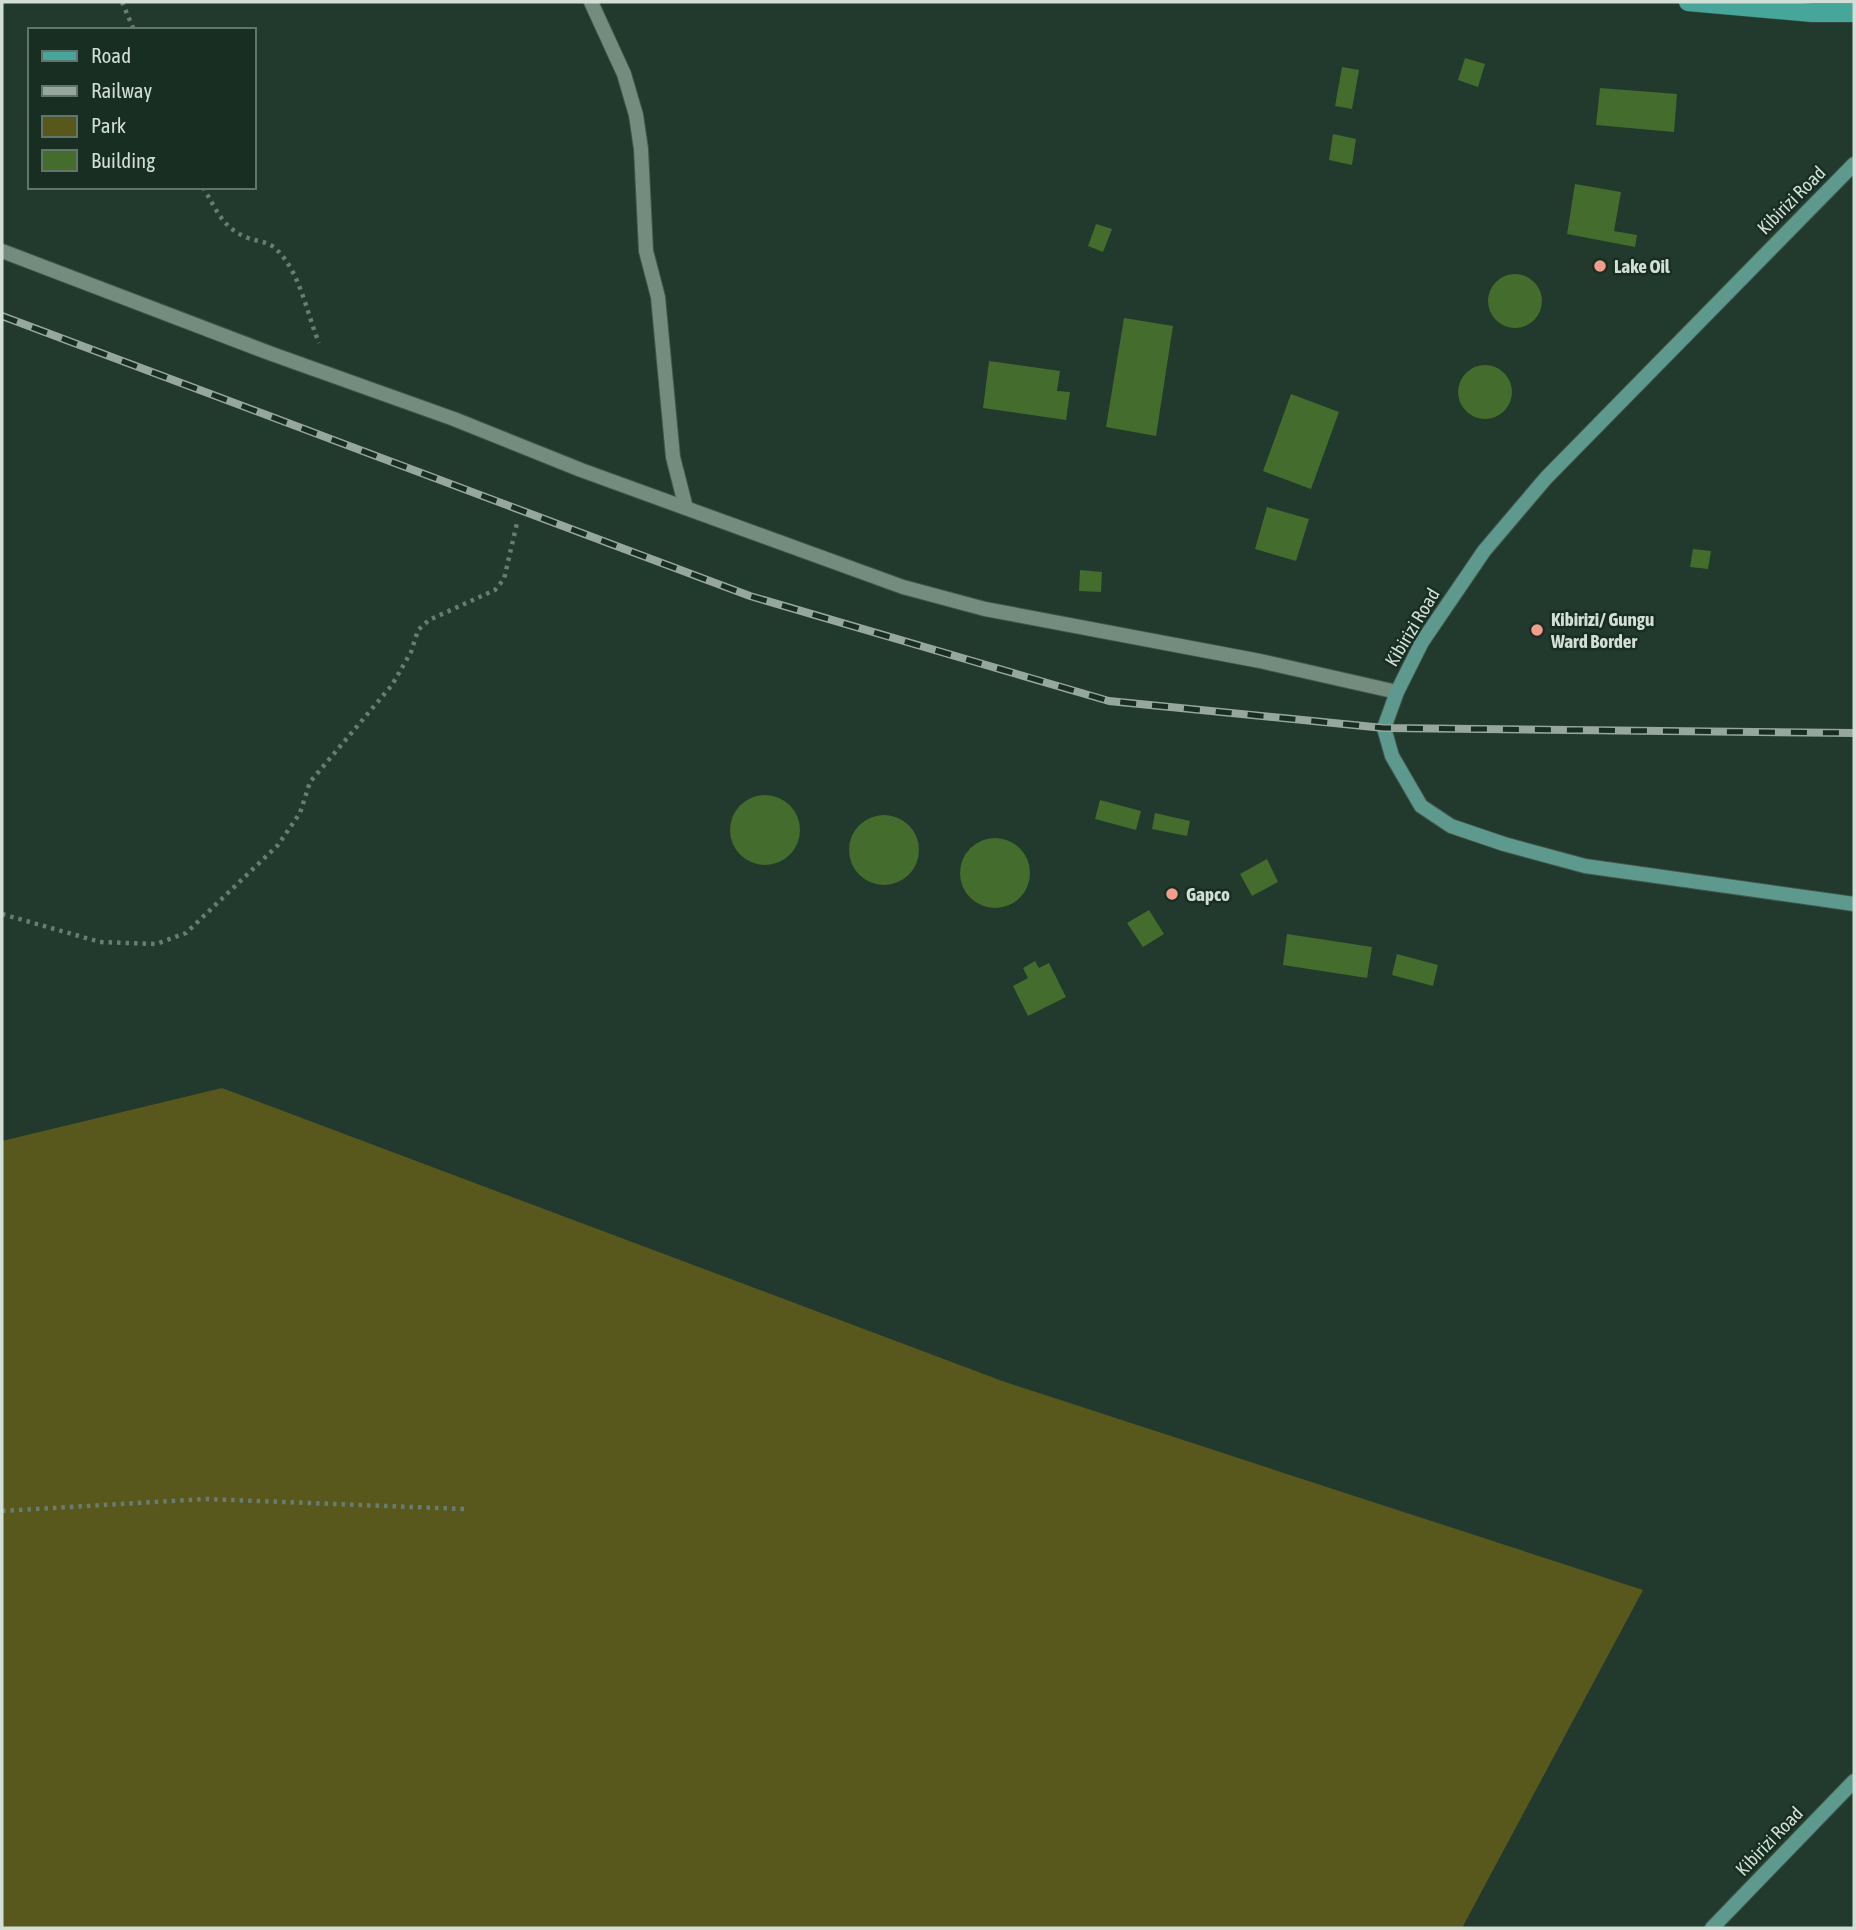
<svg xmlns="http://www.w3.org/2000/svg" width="1856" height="1930" viewBox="0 0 1856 1930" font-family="'Asap Condensed',sans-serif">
<rect width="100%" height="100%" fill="#22392d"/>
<!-- green -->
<polygon fill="#58581c" points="222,1088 1005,1382 1643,1590 1462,1928 2,1928 2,1141"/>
<!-- building -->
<g fill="#446c2c">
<polygon points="1465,58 1485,64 1478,87 1458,80"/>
<polygon points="1342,67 1359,70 1352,109 1335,106"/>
<polygon points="1600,88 1677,94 1674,132 1596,125"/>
<polygon points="1333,134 1356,139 1352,165 1329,160"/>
<polygon points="1575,184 1621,192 1614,231 1637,235 1635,247 1567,234"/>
<polygon points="1096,224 1112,229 1103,252 1088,246"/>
<circle cx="1515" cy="301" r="27"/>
<polygon points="1124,318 1173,326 1156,436 1106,427"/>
<polygon points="989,361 1060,371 1057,391 1070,392 1066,420 983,408"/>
<circle cx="1485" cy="392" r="27"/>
<polygon points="1291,394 1339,412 1311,489 1263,471"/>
<polygon points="1267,507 1309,519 1296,561 1255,549"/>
<polygon points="1693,549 1711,551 1708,569 1690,567"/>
<polygon points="1080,570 1102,572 1101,592 1079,591"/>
<circle cx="765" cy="830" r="35"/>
<polygon points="1100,800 1141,811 1136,830 1095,819"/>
<polygon points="1155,813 1190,821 1187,836 1152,829"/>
<circle cx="884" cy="850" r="35"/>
<circle cx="995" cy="873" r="35"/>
<polygon points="1267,859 1278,882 1252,896 1240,874"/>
<polygon points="1149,910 1164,934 1143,947 1127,923"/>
<polygon points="1287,934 1372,947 1367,978 1283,965"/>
<polygon points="1397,954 1438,965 1433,986 1392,975"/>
<polygon points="1035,961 1039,968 1049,963 1066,997 1028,1016 1013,986 1028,978 1023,968"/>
</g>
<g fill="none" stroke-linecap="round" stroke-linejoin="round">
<defs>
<g id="street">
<polyline points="591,2 624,74 636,115 641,149 646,251 658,297 673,457 686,508"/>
<polyline points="2,251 272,354 454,419 581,470 903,587 985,609 1260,661 1397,692"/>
</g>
<g id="secondary">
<polyline points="1854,164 1546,478 1484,551 1422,642 1397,692 1384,728 1392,756 1421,806 1451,826 1504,844 1585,866 1854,904"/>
<polyline points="1712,1928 1854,1781"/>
</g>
<polyline id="primary" points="1688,2 1812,13 1854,13"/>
</defs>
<!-- street casing -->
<use href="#street" stroke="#42554b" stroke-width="16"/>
<!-- secondary casing -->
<use href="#secondary" stroke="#42554b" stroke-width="16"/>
<!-- primary casing -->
<use href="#primary" stroke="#42554b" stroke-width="19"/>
<!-- path -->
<g stroke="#687c71" stroke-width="4.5" stroke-dasharray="3.5 5" stroke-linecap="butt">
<polyline points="122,2 134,30"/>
<path d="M203,187C216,209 223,229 248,238C259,242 268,241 277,250C300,272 307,314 319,343"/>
<polyline points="2,914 100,942 156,944 186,933 278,845 300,813 310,782 392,685 411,652 418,630 429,620 495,590 504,579 517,523"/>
<polyline points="2,1511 206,1499 464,1509"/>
</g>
<!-- street -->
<use href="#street" stroke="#738c7e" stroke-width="14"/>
<!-- secondary -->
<use href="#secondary" stroke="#5d998c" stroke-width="14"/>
<!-- primary -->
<use href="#primary" stroke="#47a69a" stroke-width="18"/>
<defs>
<polyline id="rail" points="2,316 750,596 1109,701 1384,728 1854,733"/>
</defs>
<!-- rail casing -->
<use href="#rail" stroke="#96a79e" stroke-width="8"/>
<!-- rail -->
<use href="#rail" stroke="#182e23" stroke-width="5" stroke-dasharray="16" stroke-linecap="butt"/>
</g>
<!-- markers -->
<g fill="#f49d8c" stroke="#182e23" stroke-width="2.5">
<circle cx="1600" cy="266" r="7"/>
<circle cx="1537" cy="630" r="7"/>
<circle cx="1172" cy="894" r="7"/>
</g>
<g text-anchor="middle" stroke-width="5" stroke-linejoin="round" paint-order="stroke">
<!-- street labels -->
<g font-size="19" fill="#d1dfd7" stroke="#182e23">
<text transform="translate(1791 200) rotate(-45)" y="7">Kibirizi Road</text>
<text transform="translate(1412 627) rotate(-59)" y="7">Kibirizi Road</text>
<text transform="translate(1769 1841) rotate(-46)" y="7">Kibirizi Road</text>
</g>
<!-- poi labels -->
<g font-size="19" font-weight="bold" fill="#d1dfd7" stroke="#182e23" text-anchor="start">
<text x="1614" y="273">Lake Oil</text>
<text x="1551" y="626">Kibirizi/ Gungu<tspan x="1551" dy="22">Ward Border</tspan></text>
<text x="1186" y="901">Gapco</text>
</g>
</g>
<!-- border -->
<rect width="1856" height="1930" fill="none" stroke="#d1dfd7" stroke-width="7"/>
<!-- legend -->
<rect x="28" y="28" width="228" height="161" fill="#182e23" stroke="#62756b" stroke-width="2"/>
<rect x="42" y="51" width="35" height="10" fill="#47a69a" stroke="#62756b" stroke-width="2"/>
<text x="91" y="63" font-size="21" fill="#d1dfd7">Road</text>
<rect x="42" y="86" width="35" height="10" fill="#96a79e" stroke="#62756b" stroke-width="2"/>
<text x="91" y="98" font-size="21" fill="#d1dfd7">Railway</text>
<rect x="42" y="116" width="35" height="21" fill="#58581c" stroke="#62756b" stroke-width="2"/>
<text x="91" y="133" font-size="21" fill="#d1dfd7">Park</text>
<rect x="42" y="150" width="35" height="21" fill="#446c2c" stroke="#62756b" stroke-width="2"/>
<text x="91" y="168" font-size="21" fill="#d1dfd7">Building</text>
</svg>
